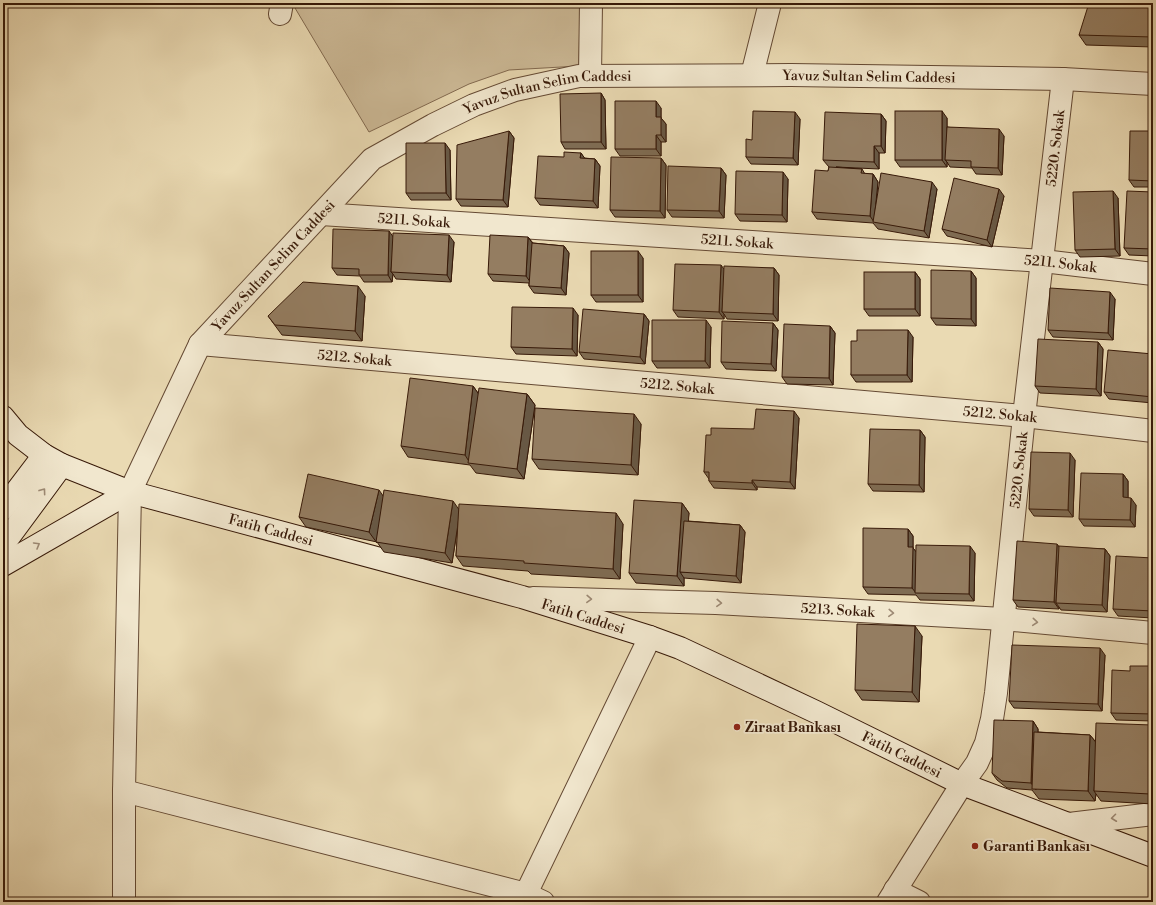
<svg xmlns="http://www.w3.org/2000/svg" width="1156" height="905" viewBox="0 0 1156 905" font-family="'Libre Bodoni',serif">
<rect width="100%" height="100%" fill="#eadab3"/>
<filter id="stains"><feTurbulence type="fractalNoise" baseFrequency=".005" numOctaves="4"/><feColorMatrix values="0 0 0 0 .2 0 0 0 0 .09 0 0 0 0 .02 0 0 0 .5 -.17"/></filter>
<radialGradient id="worn" r=".72"><stop offset=".6" stop-color="#630" stop-opacity="0"/><stop offset="1" stop-color="#630" stop-opacity=".3"/></radialGradient>
<!-- green -->
<polygon fill="#ccb996" stroke="#82694f" points="296,3 580,3 579,66 509,70 469,84 369,132 295,8"/>
<g fill="none" stroke-linecap="round" stroke-linejoin="round">
<defs>
<g id="minor">
<polyline points="280,14 282,3"/>
<polyline points="752,75 770,3"/>
<polyline points="590,76 591,3"/>
<path id="s1" d="M321,214L1043,261L1153,274"/>
<path id="s2" d="M200,344L1024,416L1153,431"/>
<path id="s3" d="M533,598L716,603L1003,619L1153,633"/>
<polyline points="124,791 526,894 543,902"/>
<polyline points="1069,824 1153,814"/>
<polyline points="895,890 919,902"/>
<polyline points="124,902 124,791 130,492"/>
<polyline points="522,902 650,637"/>
<path id="s4" d="M888,902L962,784L977,763L986,743L992,719L996,693L1024,416L1063,79"/>
</g>
<g id="tertiary">
<path id="s5" d="M130,492L200,344L372,159L433,125L474,105L515,90L579,76L791,75L1063,79L1153,84"/>
</g>
<g id="secondary">
<path id="s6" d="M3,417L18,435L44,455L62,465L130,492L522,597L650,637L680,648L816,712L962,784L1153,856"/>
<polyline points="3,509 44,455"/>
<polyline points="3,545 62,465"/>
<polyline points="3,565 130,492"/>
</g>
</defs>
<!-- minor casing -->
<use href="#minor" stroke="#644933" stroke-width="24"/>
<!-- tertiary casing -->
<use href="#tertiary" stroke="#644933" stroke-width="24"/>
<!-- secondary casing -->
<use href="#secondary" stroke="#371908" stroke-width="24"/>
<!-- minor -->
<use href="#minor" stroke="#f1e7ce" stroke-width="22"/>
<!-- tertiary -->
<use href="#tertiary" stroke="#f1e7ce" stroke-width="22"/>
<!-- secondary -->
<use href="#secondary" stroke="#f1e7ce" stroke-width="22"/>
</g>
<!-- wall -->
<g fill="#7f6c53" stroke="#371908">
<polygon points="1153,3 1153,47 1086,45 1079,35"/>
<polygon points="601,93 605,100 606,149 565,149 561,142"/>
<polygon points="661,108 661,118 666,124 666,142 661,142 661,156 620,156 615,149"/>
<polygon points="881,114 886,121 885,153 879,153 879,169 836,167 862,169 865,174 873,174 878,182 876,204 937,189 929,238 878,229 873,223 817,219 812,212 828,171 829,167 823,160"/>
<polygon points="947,118 947,127 1004,136 1002,175 976,174 972,168 950,167 947,162 947,167 900,167 895,160"/>
<polygon points="800,119 798,165 751,164 746,157 752,140"/>
<polygon points="509,131 514,138 508,207 461,206 456,199"/>
<polygon points="1153,131 1153,187 1134,187 1129,180"/>
<polygon points="450,150 451,200 411,200 406,193"/>
<polygon points="581,153 584,158 595,159 600,166 598,208 540,205 535,198 564,157"/>
<polygon points="661,158 666,165 665,218 615,217 610,210"/>
<polygon points="721,168 726,175 724,218 672,217 667,210"/>
<polygon points="788,179 787,222 740,221 735,214"/>
<polygon points="1153,192 1153,256 1129,255 1124,248"/>
<polygon points="1004,196 992,247 947,236 942,229"/>
<polygon points="1118,198 1120,256 1080,257 1075,250"/>
<polygon points="393,237 454,242 451,282 396,279 393,274 392,282 364,282 360,276 337,275 332,268"/>
<polygon points="528,237 533,243 564,246 569,253 566,295 534,293 529,286 529,283 493,281 488,274"/>
<polygon points="643,258 643,302 596,302 591,295"/>
<polygon points="774,268 779,275 778,321 727,319 724,314 724,319 678,317 673,310 724,270"/>
<polygon points="971,271 976,278 976,326 936,325 931,318"/>
<polygon points="915,272 920,279 920,316 869,316 864,309"/>
<polygon points="365,296 362,341 282,335 268,316"/>
<polygon points="1115,299 1113,340 1053,337 1048,330"/>
<polygon points="644,314 649,321 645,364 584,359 579,352"/>
<polygon points="578,315 577,356 516,354 511,347"/>
<polygon points="773,323 778,330 776,371 726,369 721,362"/>
<polygon points="830,326 835,333 833,385 787,384 782,377"/>
<polygon points="711,327 710,368 657,368 652,361"/>
<polygon points="913,337 912,382 856,382 851,375 857,341"/>
<polygon points="1098,342 1103,349 1101,396 1040,393 1035,386"/>
<polygon points="1153,354 1153,403 1109,399 1104,392"/>
<polygon points="473,386 478,393 527,394 535,405 524,479 476,473 470,465 408,457 401,446"/>
<polygon points="799,418 795,489 757,487 757,490 714,488 709,481 709,479 704,472 711,435 754,429"/>
<polygon points="641,424 638,475 539,469 532,459"/>
<polygon points="920,430 925,437 924,492 873,491 868,484"/>
<polygon points="1075,460 1073,517 1034,516 1029,509"/>
<polygon points="1123,474 1128,481 1128,498 1136,505 1135,527 1084,526 1079,519"/>
<polygon points="383,496 459,509 623,524 620,579 531,574 528,571 463,566 456,556 458,526 452,563 384,552 377,542 306,527 299,517"/>
<polygon points="682,503 689,513 688,521 740,525 745,532 741,583 684,578 684,586 636,583 629,573"/>
<polygon points="908,529 913,536 913,548 916,552 975,553 974,601 920,600 916,595 868,594 863,587"/>
<polygon points="1057,544 1059,547 1105,549 1110,556 1107,612 1061,610 1059,607 1059,609 1018,607 1013,600"/>
<polygon points="1153,558 1153,618 1118,616 1113,609"/>
<polygon points="922,636 919,702 862,700 855,690"/>
<polygon points="1105,655 1102,711 1014,708 1009,701"/>
<polygon points="1153,666 1153,721 1116,720 1111,713 1130,671"/>
<polygon points="1033,721 1038,729 1038,732 1090,735 1095,741 1153,726 1153,804 1101,801 1096,794 1095,801 1039,799 1032,790 1007,788 997,780 992,773"/>
</g>
<!-- shaded-wall -->
<g fill="#685844" stroke="#371908">
<polygon points="601,93 605,100 606,149 601,142"/>
<polygon points="656,101 661,108 661,118 666,124 666,142 661,135 656,117"/>
<polygon points="942,111 947,118 947,160 945,160 947,162 947,167 942,160"/>
<polygon points="795,112 800,119 798,165 793,158"/>
<polygon points="881,114 886,121 885,153 881,146"/>
<polygon points="999,129 1004,136 1002,175 998,168"/>
<polygon points="509,131 514,138 508,207 503,200"/>
<polygon points="656,135 661,142 661,156 656,149"/>
<polygon points="445,143 450,150 451,200 446,193"/>
<polygon points="874,146 879,153 879,169 874,162"/>
<polygon points="581,153 586,160 580,158"/>
<polygon points="661,158 666,165 665,218 660,211"/>
<polygon points="595,159 600,166 598,208 593,201"/>
<polygon points="721,168 726,175 724,218 719,211"/>
<polygon points="783,172 788,179 787,222 782,215"/>
<polygon points="873,174 878,182 874,222 870,216"/>
<polygon points="932,182 937,189 929,238 924,231"/>
<polygon points="999,189 1004,196 992,247 987,240"/>
<polygon points="1113,191 1118,198 1120,256 1115,249"/>
<polygon points="389,231 394,238 391,272 393,274 392,282 388,275"/>
<polygon points="449,235 454,242 451,282 447,275"/>
<polygon points="528,237 533,244 531,283 526,276"/>
<polygon points="564,246 569,253 566,295 561,288"/>
<polygon points="638,251 643,258 643,302 638,295"/>
<polygon points="721,265 726,272 722,312 724,314 724,319 719,312"/>
<polygon points="774,268 779,275 778,321 773,314"/>
<polygon points="971,271 976,278 976,326 971,319"/>
<polygon points="915,272 920,279 920,316 915,309"/>
<polygon points="358,286 365,296 362,341 355,331"/>
<polygon points="1110,292 1115,299 1113,340 1108,333"/>
<polygon points="573,308 578,315 577,356 572,349"/>
<polygon points="644,314 649,321 645,364 640,357"/>
<polygon points="706,320 711,327 710,368 705,361"/>
<polygon points="773,323 778,330 776,371 771,364"/>
<polygon points="830,326 835,333 833,385 829,378"/>
<polygon points="908,330 913,337 912,382 907,375"/>
<polygon points="1098,342 1103,349 1101,396 1096,389"/>
<polygon points="473,386 480,396 470,463 465,455"/>
<polygon points="527,394 535,405 524,479 517,469"/>
<polygon points="794,411 799,418 795,489 790,482"/>
<polygon points="634,414 641,424 638,475 631,465"/>
<polygon points="920,430 925,437 924,492 919,485"/>
<polygon points="1070,453 1075,460 1073,517 1068,510"/>
<polygon points="1123,474 1128,481 1128,504 1123,497"/>
<polygon points="752,480 757,487 757,490 752,483"/>
<polygon points="379,490 386,500 377,543 369,532"/>
<polygon points="1131,498 1136,505 1135,527 1130,520"/>
<polygon points="453,501 460,511 452,563 445,553"/>
<polygon points="682,503 689,513 685,572 680,572 684,578 684,586 677,576"/>
<polygon points="616,513 623,524 620,579 613,569"/>
<polygon points="740,525 745,532 741,583 736,576"/>
<polygon points="908,529 913,536 913,548 918,554 916,593 912,588 908,547"/>
<polygon points="1057,544 1062,551 1056,603 1059,607 1059,609 1054,602"/>
<polygon points="970,546 975,553 974,601 969,594"/>
<polygon points="1105,549 1110,556 1107,612 1102,605"/>
<polygon points="915,626 922,636 919,702 912,692"/>
<polygon points="1100,648 1105,655 1102,711 1098,704"/>
<polygon points="1033,721 1038,729 1036,790 1031,783"/>
<polygon points="1152,725 1153,726 1153,799 1150,794"/>
<polygon points="1090,735 1098,745 1094,791 1096,794 1095,801 1088,791"/>
</g>
<!-- building -->
<g fill="#947d61" stroke="#371908">
<polygon points="1089,3 1153,3 1153,37 1079,35"/>
<polygon points="601,93 601,142 561,142 560,94"/>
<polygon points="615,101 656,101 656,117 661,117 661,135 656,135 656,149 615,149"/>
<polygon points="753,111 795,112 793,158 746,157 746,139 752,140"/>
<rect x="895" y="111" width="47" height="49"/>
<polygon points="825,112 881,114 881,146 874,146 874,162 823,160"/>
<polygon points="947,127 999,129 998,168 971,167 971,161 945,160"/>
<polygon points="509,131 503,200 456,199 457,145"/>
<polygon points="1130,131 1153,131 1153,181 1129,180"/>
<polygon points="406,143 445,143 446,193 406,193"/>
<polygon points="564,152 581,153 580,158 595,159 593,201 535,198 538,156 564,157"/>
<polygon points="611,157 661,158 660,211 610,210"/>
<polygon points="668,166 721,168 719,211 667,210"/>
<polygon points="829,167 862,169 861,173 873,174 870,216 812,212 815,170 828,171"/>
<polygon points="736,171 783,172 782,215 735,214"/>
<polygon points="881,173 932,182 924,231 873,222"/>
<polygon points="954,178 999,189 987,240 942,229"/>
<polygon points="1113,191 1115,249 1075,250 1073,192"/>
<polygon points="1127,191 1153,192 1153,249 1124,248"/>
<polygon points="333,229 389,231 388,275 359,275 359,269 332,268"/>
<polygon points="393,233 449,235 447,275 391,272"/>
<polygon points="490,235 528,237 526,276 488,274"/>
<polygon points="532,243 564,246 561,288 529,286"/>
<rect x="591" y="251" width="47" height="44"/>
<polygon points="675,264 721,265 719,312 673,310"/>
<polygon points="724,266 774,268 773,314 722,312"/>
<polygon points="931,270 971,271 971,319 931,318"/>
<rect x="864" y="272" width="51" height="37"/>
<polygon points="303,282 358,286 355,331 275,325 268,316"/>
<polygon points="1050,288 1110,292 1108,333 1048,330"/>
<polygon points="512,307 573,308 572,349 511,347"/>
<polygon points="583,309 644,314 640,357 579,352"/>
<polygon points="652,320 706,320 705,361 652,361"/>
<polygon points="722,321 773,323 771,364 721,362"/>
<polygon points="784,324 830,326 829,378 782,377"/>
<polygon points="857,330 908,330 907,375 851,375 851,341 857,341"/>
<polygon points="1038,339 1098,342 1096,389 1035,386"/>
<polygon points="1108,350 1153,354 1153,397 1104,392"/>
<polygon points="410,378 473,386 465,455 401,446"/>
<polygon points="479,388 527,394 517,469 468,463"/>
<polygon points="535,408 634,414 631,465 532,459"/>
<polygon points="756,409 794,411 790,482 752,480 752,483 709,481 709,472 704,472 706,435 711,435 711,428 754,429"/>
<polygon points="870,429 920,430 919,485 868,484"/>
<polygon points="1031,452 1070,453 1068,510 1029,509"/>
<polygon points="1081,473 1123,474 1123,497 1131,498 1130,520 1079,519"/>
<polygon points="308,474 379,490 369,532 299,517"/>
<polygon points="384,490 453,501 445,553 376,542"/>
<polygon points="634,500 682,503 677,576 629,573"/>
<polygon points="459,504 616,513 613,569 524,563 524,561 456,556"/>
<polygon points="684,521 740,525 736,576 680,572"/>
<polygon points="863,528 908,529 908,547 913,547 912,588 863,587"/>
<polygon points="1017,541 1057,544 1054,602 1013,600"/>
<polygon points="916,545 970,546 969,594 915,593"/>
<polygon points="1059,546 1105,549 1102,605 1056,603"/>
<polygon points="1116,556 1153,558 1153,611 1113,609"/>
<polygon points="857,624 915,626 912,692 855,690"/>
<polygon points="1012,645 1100,648 1098,704 1009,701"/>
<polygon points="1130,666 1153,666 1153,714 1111,713 1112,670 1130,671"/>
<polygon points="994,720 1033,721 1031,783 1002,781 992,773"/>
<polygon points="1096,723 1152,725 1150,794 1094,791"/>
<polygon points="1034,732 1090,735 1088,791 1032,789"/>
</g>
<!-- one-way arrows -->
<defs><path id="oneway-chevron" d="M-2-3.5L2.5 0L-2 3.5" fill="none" stroke-width="1.6" stroke-linecap="round" stroke-linejoin="round"/></defs>
<g stroke="#9d8a75">
<use href="#oneway-chevron" transform="translate(43 491) rotate(-54)"/>
<use href="#oneway-chevron" transform="translate(37 545) rotate(-30)"/>
<use href="#oneway-chevron" transform="translate(589 599) rotate(2)"/>
<use href="#oneway-chevron" transform="translate(719 603) rotate(3)"/>
<use href="#oneway-chevron" transform="translate(891 613) rotate(3)"/>
<use href="#oneway-chevron" transform="translate(1035 622) rotate(5)"/>
<use href="#oneway-chevron" transform="translate(1114 818) rotate(173)"/>
</g>
<!-- markers -->
<g fill="#8f2418" stroke="#f1e7ce" stroke-width="1.5">
<circle cx="737" cy="727" r="4"/>
<circle cx="975" cy="846" r="4"/>
</g>
<g text-anchor="middle" stroke-width="3.5" stroke-linejoin="round" paint-order="stroke">
<!-- street labels -->
<g font-size="14" fill="#371908" stroke="#f1e7ce">
<text dy="5" stroke="none"><textPath href="#s5" startOffset="931">Yavuz Sultan Selim Caddesi</textPath></text>
<text dy="5" stroke="none"><textPath href="#s5" startOffset="607">Yavuz Sultan Selim Caddesi</textPath></text>
<text dy="5" stroke="none"><textPath href="#s4" startOffset="786">5220. Sokak</textPath></text>
<text dy="5" stroke="none"><textPath href="#s1" startOffset="93">5211. Sokak</textPath></text>
<text dy="5" stroke="none"><textPath href="#s1" startOffset="417">5211. Sokak</textPath></text>
<text dy="5" stroke="none"><textPath href="#s1" startOffset="741">5211. Sokak</textPath></text>
<text dy="5" stroke="none"><textPath href="#s5" startOffset="271">Yavuz Sultan Selim Caddesi</textPath></text>
<text dy="5" stroke="none"><textPath href="#s2" startOffset="155">5212. Sokak</textPath></text>
<text dy="5" stroke="none"><textPath href="#s2" startOffset="479">5212. Sokak</textPath></text>
<text dy="5" stroke="none"><textPath href="#s2" startOffset="803">5212. Sokak</textPath></text>
<text dy="5" stroke="none"><textPath href="#s4" startOffset="462">5220. Sokak</textPath></text>
<text dy="5" stroke="none"><textPath href="#s6" startOffset="296">Fatih Caddesi</textPath></text>
<text dy="5" stroke="none"><textPath href="#s3" startOffset="305">5213. Sokak</textPath></text>
<text dy="5" stroke="none"><textPath href="#s6" startOffset="620">Fatih Caddesi</textPath></text>
<text dy="5" stroke="none"><textPath href="#s6" startOffset="968">Fatih Caddesi</textPath></text>
</g>
<!-- poi labels -->
<g font-size="14" font-weight="bold" fill="#371908" stroke="#f1e7ce" text-anchor="start">
<text x="745" y="732">Ziraat Bankası</text>
<text x="983" y="851">Garanti Bankası</text>
</g>
</g>
<!-- margin -->
<rect width="1156" height="905" fill="none" stroke="#eadab3" stroke-width="16"/>
<rect x="4" y="4" width="1148" height="897" fill="none" stroke="#371908" stroke-width="2"/>
<rect x="8" y="8" width="1140" height="889" fill="none" stroke="#371908"/>
<rect width="100%" height="100%" filter="url(#stains)"/>
<rect width="100%" height="100%" fill="url(#worn)"/>
</svg>
